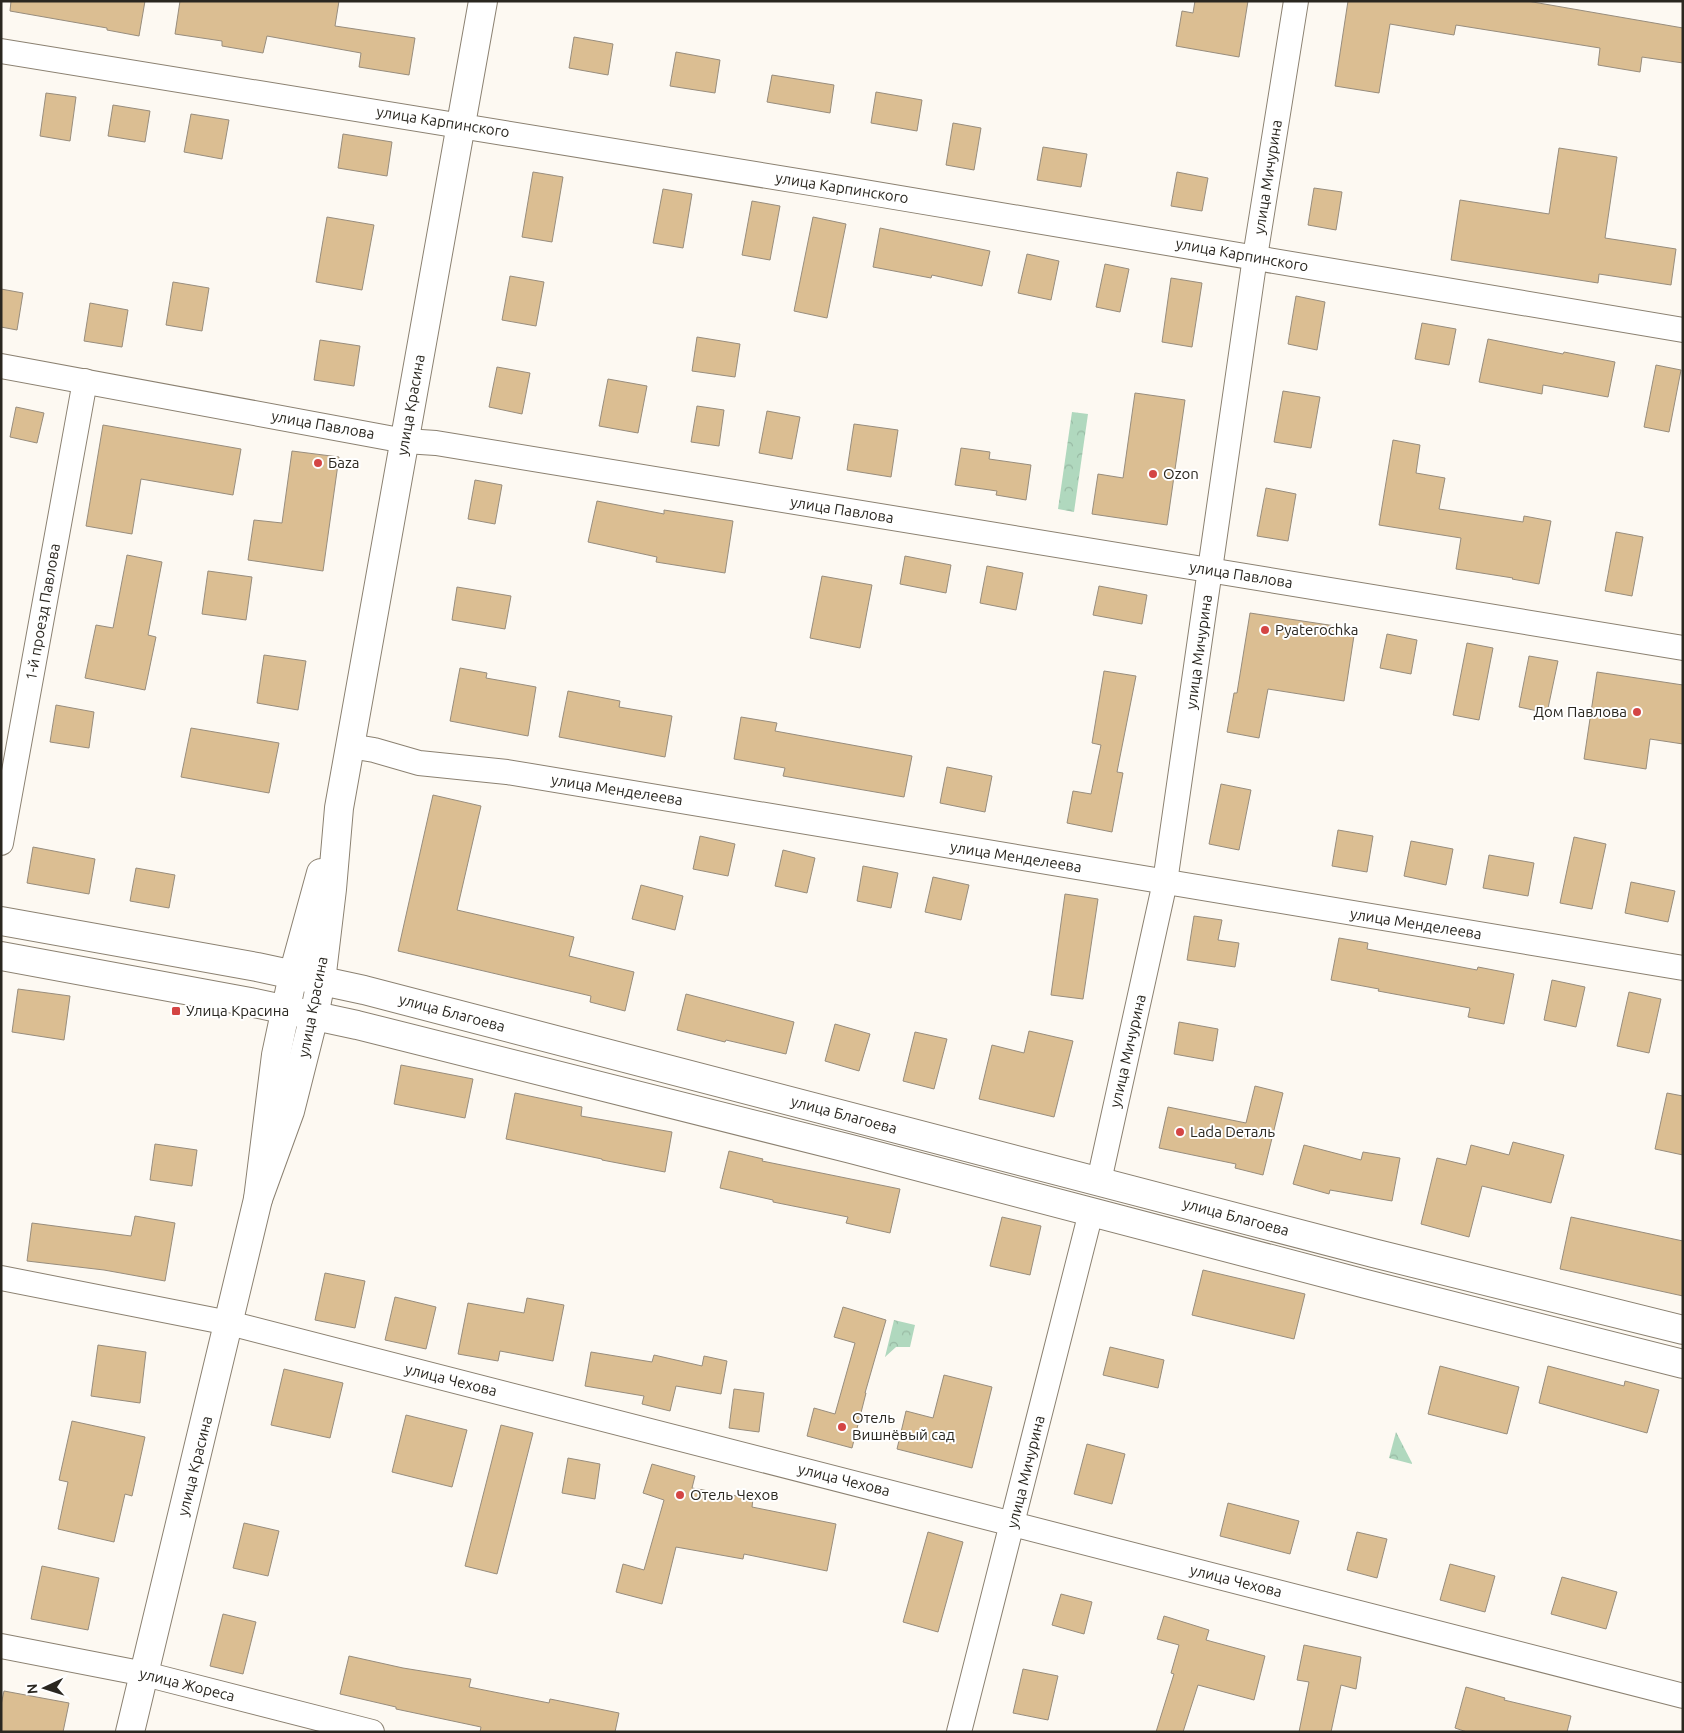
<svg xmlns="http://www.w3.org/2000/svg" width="1684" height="1733" viewBox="0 0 1684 1733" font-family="Ubuntu,sans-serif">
<defs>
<pattern id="park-crowns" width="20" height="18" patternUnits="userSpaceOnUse" patternTransform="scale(1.25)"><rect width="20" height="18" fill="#b0d8be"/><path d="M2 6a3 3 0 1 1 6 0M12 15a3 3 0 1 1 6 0" fill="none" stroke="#98b9a3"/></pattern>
</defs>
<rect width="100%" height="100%" fill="#fdf9f2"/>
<!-- park -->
<g fill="url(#park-crowns)">
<polygon points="1072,412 1088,414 1074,512 1058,509"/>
<polygon points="894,1320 915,1325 910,1347 896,1347 885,1357"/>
<polygon points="1396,1432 1412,1463 1412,1464 1389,1458"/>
</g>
<!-- building -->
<g fill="#dbbe92" stroke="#988d7d">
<polygon points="11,1 145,1 139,36 107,30 107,28 10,11"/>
<polygon points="180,1 339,1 335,26 415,38 409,75 359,67 361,53 267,36 263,53 222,46 222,41 175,34"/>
<polygon points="1195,1 1248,1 1239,57 1176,46 1182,11 1193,13"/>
<polygon points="1348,1 1527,1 1683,28 1683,63 1642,57 1640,72 1598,65 1600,48 1456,25 1454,35 1390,24 1379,93 1335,86"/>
<polygon points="574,37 613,44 608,75 569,68"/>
<polygon points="676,52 720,60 715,93 670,86"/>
<polygon points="772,75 834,85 830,113 767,102"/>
<polygon points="876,92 922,100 917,131 871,123"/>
<polygon points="46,93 76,97 70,141 40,136"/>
<polygon points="113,105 150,111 145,142 108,136"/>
<polygon points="191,114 229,120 222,159 184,152"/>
<polygon points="953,123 981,128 974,170 946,165"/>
<polygon points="343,134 392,142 387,176 338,168"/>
<polygon points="1043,147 1087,154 1081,187 1037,180"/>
<polygon points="1559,148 1617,157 1605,238 1676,249 1671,285 1599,274 1598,283 1451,260 1460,200 1549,214"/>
<polygon points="533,172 563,177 552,242 522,237"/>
<polygon points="1177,172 1208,178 1202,211 1171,206"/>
<polygon points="1314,188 1342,192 1336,230 1308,225"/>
<polygon points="663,189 692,194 683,248 653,243"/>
<polygon points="752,201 780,206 770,260 742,255"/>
<polygon points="327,217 374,225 362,290 316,282"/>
<polygon points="813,217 846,224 827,318 794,311"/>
<polygon points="880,228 990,251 982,286 932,275 931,278 873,267"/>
<polygon points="1027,254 1059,261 1051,300 1018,293"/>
<polygon points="1105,264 1129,269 1120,312 1096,307"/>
<polygon points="510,276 544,282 536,326 502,320"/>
<polygon points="1171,278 1202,283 1192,347 1162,342"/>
<polygon points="173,282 209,288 202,331 166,325"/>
<polygon points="1,289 23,293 17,330 1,327"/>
<polygon points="1296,296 1325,302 1317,350 1288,344"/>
<polygon points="90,303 128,310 122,347 84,341"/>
<polygon points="1422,323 1456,329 1449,365 1415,359"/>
<polygon points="697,337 740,344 735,377 692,371"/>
<polygon points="1488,339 1563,354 1564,352 1615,362 1608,397 1543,385 1542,394 1479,382"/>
<polygon points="320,340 360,346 354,386 314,380"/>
<polygon points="1656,365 1681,370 1669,432 1644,427"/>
<polygon points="497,367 530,373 522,414 489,407"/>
<polygon points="608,379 647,386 638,433 599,426"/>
<polygon points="1283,391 1320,397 1311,448 1274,442"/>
<polygon points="1135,393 1185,400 1167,525 1092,514 1098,474 1123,478"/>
<polygon points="697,406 724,410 719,446 691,442"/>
<polygon points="16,407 44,413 37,443 10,437"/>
<polygon points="767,411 800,417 792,459 759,453"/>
<polygon points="854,424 898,430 891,477 847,470"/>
<polygon points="103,425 241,449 233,495 141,479 132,534 86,526"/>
<polygon points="1393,440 1420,445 1416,473 1445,478 1439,509 1523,522 1524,516 1551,521 1539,584 1512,579 1513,578 1456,569 1461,538 1379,525"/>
<polygon points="961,448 990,452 989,459 1031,465 1026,500 996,495 997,491 955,485"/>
<polygon points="292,451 339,457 323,571 248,560 254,520 282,523"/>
<polygon points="475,480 502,485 495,524 468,519"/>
<polygon points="1266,488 1296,494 1288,541 1257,536"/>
<polygon points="597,501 664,514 664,510 733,521 725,573 656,562 657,557 588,542"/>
<polygon points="1616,532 1643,537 1632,596 1605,591"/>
<polygon points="127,555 162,562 148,635 156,637 145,690 85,678 96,625 113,628"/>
<polygon points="905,556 951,565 946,593 900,584"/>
<polygon points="987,566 1023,573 1016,610 980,603"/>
<polygon points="208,571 252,577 246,620 202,614"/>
<polygon points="822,576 872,585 860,648 810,638"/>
<polygon points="1099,586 1147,595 1142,624 1093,615"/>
<polygon points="457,587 511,596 505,629 452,620"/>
<polygon points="1250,613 1355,629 1344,701 1268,689 1259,738 1227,732 1234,693 1237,693"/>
<polygon points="1387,634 1417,640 1411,674 1380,668"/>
<polygon points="1467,643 1493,648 1479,720 1453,715"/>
<polygon points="264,655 306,661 298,710 257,703"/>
<polygon points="1529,656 1558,661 1547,713 1519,707"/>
<polygon points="460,668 487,673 486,678 536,687 528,736 450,721"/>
<polygon points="1104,671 1136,676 1117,772 1123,773 1112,832 1067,823 1073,791 1091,794 1101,745 1092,743"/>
<polygon points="1597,672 1683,685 1683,744 1650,739 1646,769 1584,759"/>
<polygon points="568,691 620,701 619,707 672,716 665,757 559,737"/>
<polygon points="56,705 94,712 89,748 50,742"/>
<polygon points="741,717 777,723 775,731 912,756 904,797 783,776 785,768 734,759"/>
<polygon points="191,728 279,743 269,793 181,777"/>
<polygon points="947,767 992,776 985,812 940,803"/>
<polygon points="1221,784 1251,790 1239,850 1209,844"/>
<polygon points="433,795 481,806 457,910 574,937 569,956 634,972 625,1011 590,1002 591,996 398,951"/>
<polygon points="1338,830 1373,836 1367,872 1332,866"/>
<polygon points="700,836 735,844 728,876 693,869"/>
<polygon points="1574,837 1606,844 1592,909 1560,903"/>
<polygon points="1411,841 1453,849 1446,885 1404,876"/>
<polygon points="33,847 95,859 89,894 27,883"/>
<polygon points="783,850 815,858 807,893 775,886"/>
<polygon points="1489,855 1534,863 1528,896 1483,888"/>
<polygon points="863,866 898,873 891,908 857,901"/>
<polygon points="136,868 175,875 169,908 130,901"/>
<polygon points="933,877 969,885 961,920 925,912"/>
<polygon points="1631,882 1675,891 1668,922 1625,913"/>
<polygon points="641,885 683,896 675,930 632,919"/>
<polygon points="1065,894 1098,899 1083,999 1051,995"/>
<polygon points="1194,916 1222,920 1218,940 1239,943 1235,967 1187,960"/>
<polygon points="1339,938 1368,943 1367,949 1477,970 1478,967 1514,974 1504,1024 1468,1017 1470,1008 1378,991 1379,989 1331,980"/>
<polygon points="1552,980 1585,987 1576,1027 1544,1020"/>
<polygon points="18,989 70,996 64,1040 12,1032"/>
<polygon points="1629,992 1661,999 1649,1053 1617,1046"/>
<polygon points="686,994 794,1022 786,1054 726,1040 725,1042 677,1030"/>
<polygon points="1179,1022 1218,1029 1213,1061 1174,1054"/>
<polygon points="835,1024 870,1034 859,1071 825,1061"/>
<polygon points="1029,1031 1073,1041 1054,1117 979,1099 992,1045 1024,1053"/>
<polygon points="915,1032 947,1039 934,1089 903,1081"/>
<polygon points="401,1065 473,1079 465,1118 394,1104"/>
<polygon points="1255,1086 1283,1093 1263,1175 1235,1168 1236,1164 1159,1148 1168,1107 1246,1123"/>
<polygon points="515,1093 582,1107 581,1116 672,1132 665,1172 602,1160 602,1159 506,1139"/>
<polygon points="1667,1093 1683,1096 1683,1155 1655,1149"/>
<polygon points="1513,1142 1564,1155 1551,1203 1482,1186 1469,1237 1421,1224 1437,1158 1466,1165 1471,1145 1509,1155"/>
<polygon points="155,1144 197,1150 192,1186 150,1180"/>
<polygon points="1304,1145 1361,1160 1363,1152 1400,1158 1392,1201 1330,1190 1329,1194 1293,1184"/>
<polygon points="729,1151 763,1159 762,1161 900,1189 890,1233 846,1223 848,1217 773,1202 773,1200 720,1188"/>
<polygon points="135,1216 175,1223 165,1281 104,1270 27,1261 32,1223 131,1236"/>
<polygon points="1002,1217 1041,1226 1030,1275 990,1266"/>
<polygon points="1571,1217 1683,1241 1683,1296 1560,1269"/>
<polygon points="1203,1270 1305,1294 1294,1339 1192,1315"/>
<polygon points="325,1273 365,1281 355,1328 315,1320"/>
<polygon points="395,1297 436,1307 426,1349 385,1340"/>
<polygon points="527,1298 564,1305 553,1361 500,1351 498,1361 458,1354 468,1303 524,1313"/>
<polygon points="843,1307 886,1320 865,1393 866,1393 852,1448 807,1436 814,1408 835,1414 855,1343 834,1337"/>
<polygon points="98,1345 146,1352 140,1403 91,1396"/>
<polygon points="1110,1347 1164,1360 1158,1388 1103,1375"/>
<polygon points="591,1352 652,1362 654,1355 702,1366 704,1356 727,1361 721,1394 676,1386 670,1411 642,1404 644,1396 585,1386"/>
<polygon points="1440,1366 1519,1387 1507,1434 1428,1414"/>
<polygon points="1548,1366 1624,1386 1625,1381 1659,1390 1647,1433 1539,1403"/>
<polygon points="284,1369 343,1383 330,1438 271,1425"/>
<polygon points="944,1375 992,1387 972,1468 897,1449 906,1411 933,1418"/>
<polygon points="734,1389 764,1393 759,1432 729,1428"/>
<polygon points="406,1415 467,1430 452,1487 392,1472"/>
<polygon points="72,1421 145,1437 132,1496 125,1494 114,1542 58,1529 68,1482 59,1480"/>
<polygon points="501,1425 533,1433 497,1574 465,1566"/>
<polygon points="1087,1444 1125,1454 1112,1504 1074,1494"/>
<polygon points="568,1458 600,1464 595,1499 562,1493"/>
<polygon points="652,1464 695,1476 692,1488 753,1499 752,1507 836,1524 827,1571 744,1554 743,1559 676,1547 662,1604 616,1592 623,1564 644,1570 664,1500 643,1493"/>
<polygon points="1228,1503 1299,1521 1290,1554 1220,1536"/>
<polygon points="244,1523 279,1531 268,1576 233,1568"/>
<polygon points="928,1532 963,1542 938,1632 903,1622"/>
<polygon points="1357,1532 1387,1539 1377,1578 1347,1570"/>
<polygon points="1450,1564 1495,1576 1485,1612 1440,1600"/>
<polygon points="42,1566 99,1578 88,1630 31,1619"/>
<polygon points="1562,1577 1617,1592 1606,1629 1551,1614"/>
<polygon points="1061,1594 1092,1602 1084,1634 1052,1625"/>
<polygon points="223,1614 256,1622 243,1674 210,1666"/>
<polygon points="1164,1616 1209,1630 1206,1640 1265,1656 1254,1700 1198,1685 1183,1732 1156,1732 1174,1674 1171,1673 1179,1645 1157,1639"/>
<polygon points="1304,1645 1361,1657 1356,1689 1341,1685 1331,1732 1299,1732 1309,1682 1297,1680"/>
<polygon points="349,1656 403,1668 471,1679 469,1687 549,1703 550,1699 619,1713 615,1732 480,1732 481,1727 396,1709 396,1707 340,1694"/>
<polygon points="1023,1669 1058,1676 1048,1720 1013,1713"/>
<polygon points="1466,1687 1505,1698 1504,1700 1571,1716 1567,1732 1467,1732 1455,1728"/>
<polygon points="4,1691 69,1703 63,1732 1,1732 1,1705"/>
</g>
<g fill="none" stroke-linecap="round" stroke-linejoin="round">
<defs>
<g id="minor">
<path d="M1,51C562,141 1123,234 1683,330"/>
<polyline points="1,366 405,441 436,443 1683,648"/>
<polyline points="350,746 374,750 419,763 507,772 1683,968"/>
<polyline points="1,843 85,381"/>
<polyline points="1099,1181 1165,882 1255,257 1296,1"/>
<polyline points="1,1278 229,1323 1683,1696"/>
<polyline points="1,1646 145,1674 372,1732"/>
<polyline points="959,1732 1091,1212"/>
</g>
<g id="secondary">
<polyline points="1,921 257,967 364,990 1373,1253 1683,1330"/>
<polyline points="1,956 250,1002 357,1025 851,1149 1366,1284 1683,1364"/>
<polyline points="258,1199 290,1111 314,1016 321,981 332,889 339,808 483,1"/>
<polyline points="130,1732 258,1199 276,1055 293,975 321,873"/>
</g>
</defs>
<!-- minor casing -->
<use href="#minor" stroke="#8b8171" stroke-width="26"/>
<!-- secondary casing -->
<use href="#secondary" stroke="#8b8171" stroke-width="30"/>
<!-- minor -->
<use href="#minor" stroke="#fff" stroke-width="24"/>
<!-- secondary -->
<use href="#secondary" stroke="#fff" stroke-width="28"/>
</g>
<!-- markers -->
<g fill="#d44544" stroke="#fff" stroke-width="2">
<circle cx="318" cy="463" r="5"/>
<circle cx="1153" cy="474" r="5"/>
<circle cx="1265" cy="630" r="5"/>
<circle cx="1637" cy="712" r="5"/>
<rect x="171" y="1006" width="10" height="10" rx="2.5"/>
<circle cx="1180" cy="1132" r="5"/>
<circle cx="842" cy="1427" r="5"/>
<circle cx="680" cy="1495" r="5"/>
</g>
<g text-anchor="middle" stroke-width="4" stroke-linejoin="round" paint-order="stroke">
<!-- street labels -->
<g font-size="15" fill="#2a2720" stroke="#fff">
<text transform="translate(443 122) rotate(9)" y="5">улица Карпинского</text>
<text transform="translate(1268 177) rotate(-81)" y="5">улица Мичурина</text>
<text transform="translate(842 188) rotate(9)" y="5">улица Карпинского</text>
<text transform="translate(1242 255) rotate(10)" y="5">улица Карпинского</text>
<text transform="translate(411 405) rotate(-80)" y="5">улица Красина</text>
<text transform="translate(323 425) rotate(10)" y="5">улица Павлова</text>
<text transform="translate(842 510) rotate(9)" y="5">улица Павлова</text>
<text transform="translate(1241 575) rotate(9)" y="5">улица Павлова</text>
<text transform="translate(43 612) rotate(-80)" y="5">1-й проезд Павлова</text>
<text transform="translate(1199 652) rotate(-82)" y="5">улица Мичурина</text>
<text transform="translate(617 790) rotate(9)" y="5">улица Менделеева</text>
<text transform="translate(1016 857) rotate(9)" y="5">улица Менделеева</text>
<text transform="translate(1416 924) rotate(9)" y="5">улица Менделеева</text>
<text transform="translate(313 1007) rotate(-79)" y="5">улица Красина</text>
<text transform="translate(452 1013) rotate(15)" y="5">улица Благоева</text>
<text transform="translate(1128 1051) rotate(-77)" y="5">улица Мичурина</text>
<text transform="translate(844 1115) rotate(15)" y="5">улица Благоева</text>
<text transform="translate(1236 1217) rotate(15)" y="5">улица Благоева</text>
<text transform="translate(451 1380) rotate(14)" y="5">улица Чехова</text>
<text transform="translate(195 1466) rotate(-76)" y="5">улица Красина</text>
<text transform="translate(1026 1472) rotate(-76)" y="5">улица Мичурина</text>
<text transform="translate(844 1480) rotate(14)" y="5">улица Чехова</text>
<text transform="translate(1236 1581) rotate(14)" y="5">улица Чехова</text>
<text transform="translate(187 1685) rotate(14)" y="5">улица Жореса</text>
</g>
<!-- poi labels -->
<g font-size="15" fill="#2a2720" stroke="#fff" text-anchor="start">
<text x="328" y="468">Баza</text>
<text x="1163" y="479">Ozon</text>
<text x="1275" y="635">Pyaterochka</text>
<text x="1627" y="717" text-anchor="end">Дом Павлова</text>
<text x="186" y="1016">Улица Красина</text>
<text x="1190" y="1137">Lada Dеталь</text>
<text x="852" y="1423">Отель<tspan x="852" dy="17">Вишнёвый сад</tspan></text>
<text x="690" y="1500">Отель Чехов</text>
</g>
</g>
<!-- border -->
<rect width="1684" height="1733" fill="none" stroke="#2a2720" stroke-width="5"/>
<!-- north arrow -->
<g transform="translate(45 1688) rotate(266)" stroke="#ffffff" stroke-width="4" paint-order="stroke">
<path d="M0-4L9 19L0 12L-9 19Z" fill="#2a2720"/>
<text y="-8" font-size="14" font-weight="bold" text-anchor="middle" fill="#2a2720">N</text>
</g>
</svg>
